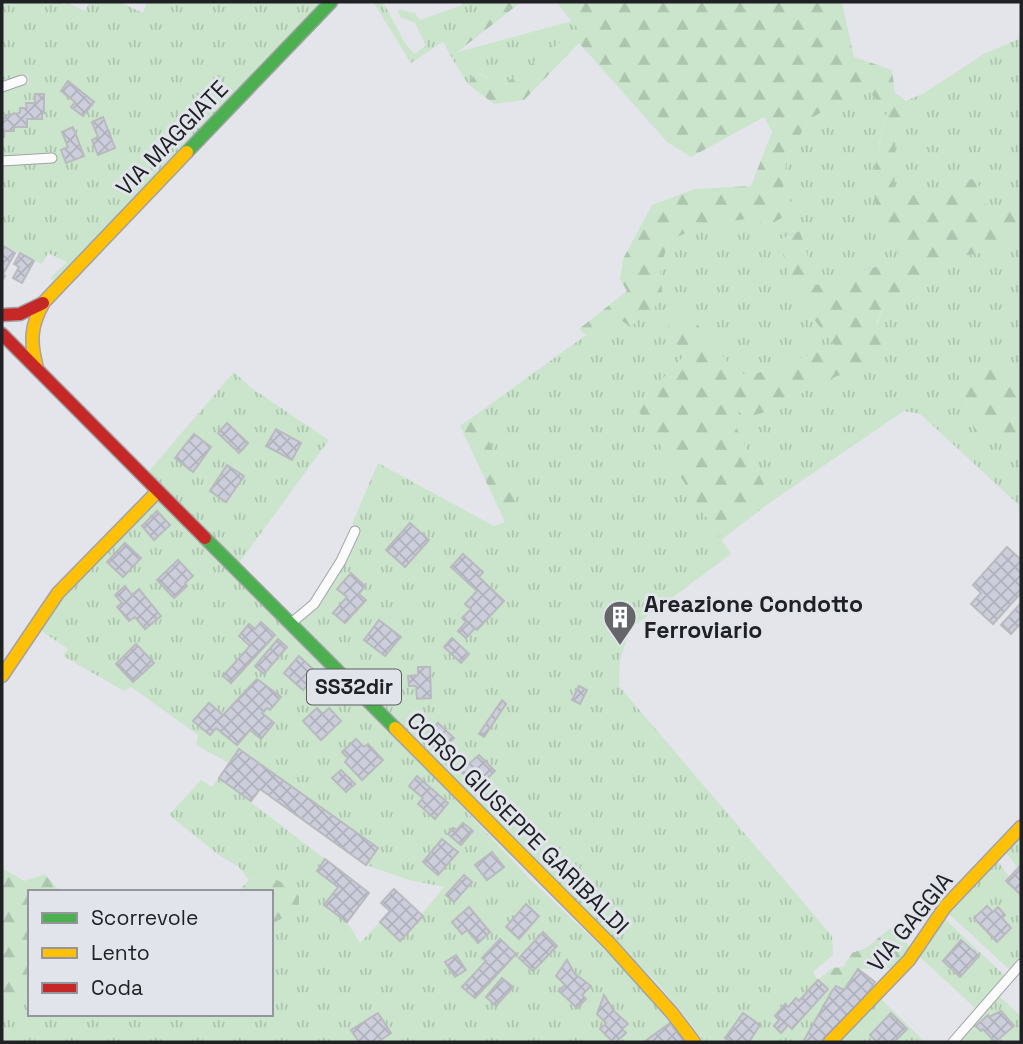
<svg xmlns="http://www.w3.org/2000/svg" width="1023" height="1044" viewBox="0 0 1023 1044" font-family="'Space Grotesk',sans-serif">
<defs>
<pattern id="grass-tufts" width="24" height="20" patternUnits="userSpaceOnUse" patternTransform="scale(1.75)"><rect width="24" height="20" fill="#cae5cc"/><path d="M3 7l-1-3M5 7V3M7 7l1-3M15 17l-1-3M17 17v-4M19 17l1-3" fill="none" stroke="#adc4af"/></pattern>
<pattern id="forest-firs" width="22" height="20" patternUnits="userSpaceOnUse" patternTransform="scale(1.75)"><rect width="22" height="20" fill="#cae5cc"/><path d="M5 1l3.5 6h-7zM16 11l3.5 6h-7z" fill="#adc4af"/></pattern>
<pattern id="building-cross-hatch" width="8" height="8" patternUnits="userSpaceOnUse" patternTransform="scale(1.75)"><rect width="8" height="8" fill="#cccfdb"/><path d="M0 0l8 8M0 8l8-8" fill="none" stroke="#afb1bc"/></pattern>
</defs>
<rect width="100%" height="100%" fill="#e4e5ea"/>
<!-- grass -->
<g fill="url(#grass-tufts)">
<polygon points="2,2 57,2 65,5 66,2 85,11 89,2 120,2 143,13 147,2 322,2 173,160 53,281 50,278 67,262 48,253 42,264 2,245 2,92 29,83 28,75 2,80"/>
<polygon points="373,2 383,2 405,43 414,54 426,46 415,23 400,17 398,9 415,13 420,20 462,5 461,2 503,2 411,63"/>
<polygon points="572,21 579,29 501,87 477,72 468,84 451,57 458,52"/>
<polygon points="1021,38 1021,203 987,209 975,178 895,201 893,151 906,101 924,93 984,54"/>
<path d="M869,91L887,113L878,148V216L901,259L816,285L800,231L780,240L794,294L836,346L755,374H737L670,336L685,355L636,407L731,554L630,629L620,660L619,686L832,936L833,955L813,972L818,980L832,991L803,1042H704L682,1012L658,984L299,621C329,598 348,564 360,529L352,524L378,463L494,526L505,522L520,526L521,514L477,414L586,335L594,341L621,320L660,271L668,242L686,231L697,227L751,218L769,225L795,210L783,190L786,162L808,120L844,99Z"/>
<polygon points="1021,229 1021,363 958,373 976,437 1021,437 1021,507 920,414 904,411 772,501 722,399 825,381 860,367 885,304 922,280 936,260 993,251 1007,233"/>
<polygon points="234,372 250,387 329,440 239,563 148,472"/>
<polygon points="157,498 401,742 531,880 633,977 670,1023 644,1042 2,1042 2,995 20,1004 30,990 30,1014 271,1014 271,924 299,910 269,876 249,880 238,866 220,856 169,815 201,780 212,787 219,778 325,859 317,871 338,887 325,905 347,922 360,943 380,922 400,940 444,887 409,880 366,865 378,848 240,749 229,763 196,745 198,735 131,687 124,691 63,656 68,649 37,628 63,594"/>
<polygon points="1021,833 1021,960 1011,971 949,914 998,861 1009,877 1018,868 1004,850"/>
<polygon points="945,919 1005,976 977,1010 920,957 938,926"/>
<polygon points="999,996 1021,1016 1021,1042 957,1042"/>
<polygon points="881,999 925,1042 838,1042"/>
</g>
<!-- forest -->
<g fill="url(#forest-firs)">
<polygon points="503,2 521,2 451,57 443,41"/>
<path d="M556,2H842L854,57L892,70L895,93L906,101L894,151L895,200L976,178L987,209L1021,203V229L1007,233L994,251L936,260L922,280L885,304L876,324L892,345L860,367L825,381L768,411L747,418L723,400L772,501L721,540L636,407L685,355L670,336L668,323L689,314L737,374H755L835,346L794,294L779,240L800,231L816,285L901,259C894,245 882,230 878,215C868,181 879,146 887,113L869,91L844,99L808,120L786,162L783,190L796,210L769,225L751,218L697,227L668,242L660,271L663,300L630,327L621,320L594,342L579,329L627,291L620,279L623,259L652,205L695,189L751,186L772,132L764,117L691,157L667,142L579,43L524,100L494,104L468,84L476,72L501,87L578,29Z"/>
<polygon points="1021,363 1021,437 976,437 958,373"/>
<polygon points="477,414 521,514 520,526 505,522 460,426"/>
<polygon points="2,868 24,881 45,874 61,892 30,892 30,990 20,1004 2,995"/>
<polygon points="269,876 299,891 299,910 271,924 271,892 238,892 249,880"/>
<polygon points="893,926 912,950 894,968 858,969 844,990 836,986 832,991 818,980 832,968 843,967 852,953 866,948"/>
</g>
<!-- building -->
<g fill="url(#building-cross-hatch)" stroke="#b9babe" stroke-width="2">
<polygon points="68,81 94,102 83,116 71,107 75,102 61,91"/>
<polygon points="35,94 44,94 44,113 42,114 42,119 27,119 27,127 14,127 14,131 4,131 4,137 2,137 2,118 6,118 6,115 20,113 20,108 27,108 26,103 35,103"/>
<polygon points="103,117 115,148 98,155 92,140 98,137 92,122"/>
<polygon points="73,127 84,156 66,163 61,150 68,147 62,132"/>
<polygon points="2,245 15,253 3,274 5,276 2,281"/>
<polygon points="20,253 34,261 22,283 13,278 19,267 14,264"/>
<polygon points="227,423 248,443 239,453 218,433"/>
<polygon points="276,429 301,443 292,460 266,446"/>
<polygon points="194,434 211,447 193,472 175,458"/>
<polygon points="227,465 244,476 226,502 210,491"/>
<polygon points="157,511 170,525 154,540 142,526"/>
<polygon points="410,523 429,540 405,567 386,550"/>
<polygon points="125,543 141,558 123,577 107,562"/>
<polygon points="1007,547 1021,560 1021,593 993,624 971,604 981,593 973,585"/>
<polygon points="463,554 483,572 479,577 504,601 477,630 475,628 466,638 458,631 466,622 462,618 471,609 465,604 477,591 451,567"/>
<polygon points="178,560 193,576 185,583 187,586 174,598 157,580"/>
<polygon points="351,573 365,586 359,594 366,600 345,623 333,613 347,597 337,589"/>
<polygon points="125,586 132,595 139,589 161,616 145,629 135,617 129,621 117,607 122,603 115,595"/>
<polygon points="1021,603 1021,623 1011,634 1001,625"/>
<polygon points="379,620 401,637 385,656 364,640"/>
<polygon points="261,622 275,635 231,683 223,676 250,646 239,636 249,624 255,629"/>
<polygon points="452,638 469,654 461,663 444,647"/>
<polygon points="278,639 287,647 264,674 255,666"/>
<polygon points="136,644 154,663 133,682 116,664"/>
<polygon points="299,656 314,670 308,678 311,681 303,690 284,673"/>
<polygon points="418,667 430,667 431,698 417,699 416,686 409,686 408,676 418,675"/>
<polygon points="257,679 281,697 270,710 267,708 262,713 274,723 261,739 250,730 237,745 216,728 210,735 193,721 209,703 223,715"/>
<polygon points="579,686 587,690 580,704 572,700"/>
<polygon points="502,700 506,704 484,737 479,734"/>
<polygon points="317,708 323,714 329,708 341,721 321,740 303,721"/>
<polygon points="438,723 454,738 440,753 424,738"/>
<polygon points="356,739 364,747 368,744 383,760 362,780 345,762 348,758 342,752"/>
<polygon points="239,749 378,848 366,865 260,789 251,801 219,778"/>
<polygon points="479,755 495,771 477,788 461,771"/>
<polygon points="341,770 355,784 346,792 332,778"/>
<polygon points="417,776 448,803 435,819 418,804 423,798 409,786"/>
<polygon points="463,823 473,831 461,845 448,834 453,828 457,830"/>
<polygon points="442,839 458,852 438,875 423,862"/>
<polygon points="492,852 504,867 487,880 475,865"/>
<polygon points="325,859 369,893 347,922 324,905 338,887 317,871"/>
<polygon points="1021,865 1021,895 1006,881"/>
<polygon points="464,875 472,882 454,902 446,895"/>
<polygon points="394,889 423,916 400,941 380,922 390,911 381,903"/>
<polygon points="526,904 539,916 519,939 506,927"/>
<polygon points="987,906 993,912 998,907 1005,915 1002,918 1011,928 997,942 974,918"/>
<polygon points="469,907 490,932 478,943 467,930 462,934 452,922"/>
<polygon points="543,932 557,946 533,971 519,958"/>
<polygon points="500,939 516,954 475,998 462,987 486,961 482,958"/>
<polygon points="961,940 979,956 960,977 943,961"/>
<polygon points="456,955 466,970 455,977 445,962"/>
<polygon points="567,960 575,974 591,986 582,995 586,999 577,1008 559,991 565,985 556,976"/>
<polygon points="858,969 875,982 857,1009 828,1040 824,1038 820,1042 803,1042 832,991 836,986 844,990"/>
<polygon points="502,978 513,987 496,1006 486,997"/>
<polygon points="818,980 828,989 792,1029 788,1025 781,1033 774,1026 779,1020 775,1016 785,1004 788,1007 796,998 799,1001"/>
<polygon points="604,995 614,1011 628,1024 622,1029 626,1033 616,1042 613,1042 600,1029 606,1023 597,1014"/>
<polygon points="1001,1011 1014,1026 995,1042 983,1029 981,1031 976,1026 988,1015 989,1017"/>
<polygon points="378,1013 391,1033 378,1042 359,1042 351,1030"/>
<polygon points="743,1013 760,1025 749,1042 731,1042 725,1038"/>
<polygon points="891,1013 907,1029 894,1042 877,1042 870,1035"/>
<polygon points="670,1023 684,1042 644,1042"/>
</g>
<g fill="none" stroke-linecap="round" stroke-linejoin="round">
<defs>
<g id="street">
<polyline points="2,87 22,80"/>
<polyline points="2,161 52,158"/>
<polyline points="290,624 314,604 341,561 355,531"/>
<polyline points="953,1042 1021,964"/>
</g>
<g id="fast">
<polyline points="187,152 331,2"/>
<polyline points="205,538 395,728"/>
</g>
<g id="slow">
<path d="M37,368C30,342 30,326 44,302L187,152"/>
<polyline points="2,676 58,593 158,491"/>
<polyline points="395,728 610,944 672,1013 694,1042"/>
<polyline points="830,1042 909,960 945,907 1021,827"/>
</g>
<g id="jam">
<polyline points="2,315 20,314 43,303"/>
<polyline points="2,334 205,538"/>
</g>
</defs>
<!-- street casing -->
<use href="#street" stroke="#a1a2a5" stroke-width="11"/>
<!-- fast casing -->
<use href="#fast" stroke="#a1a2a5" stroke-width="15"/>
<!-- slow casing -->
<use href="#slow" stroke="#a1a2a5" stroke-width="15"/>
<!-- jam casing -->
<use href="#jam" stroke="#a1a2a5" stroke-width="15"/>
<!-- street -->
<use href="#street" stroke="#fbfbfc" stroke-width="9"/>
<!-- fast -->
<use href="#fast" stroke="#4caf50" stroke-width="12"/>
<!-- slow -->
<use href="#slow" stroke="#ffc107" stroke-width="12"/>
<!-- jam -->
<use href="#jam" stroke="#c62828" stroke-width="12"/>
</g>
<!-- icons -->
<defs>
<symbol id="building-pin" viewBox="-11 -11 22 30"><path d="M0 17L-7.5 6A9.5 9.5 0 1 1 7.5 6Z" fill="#656669" stroke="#e2e4ec"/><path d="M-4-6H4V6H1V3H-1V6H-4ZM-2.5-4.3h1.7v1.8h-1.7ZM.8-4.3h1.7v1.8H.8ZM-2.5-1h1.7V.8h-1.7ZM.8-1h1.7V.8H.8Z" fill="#fff"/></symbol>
</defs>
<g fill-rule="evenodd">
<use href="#building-pin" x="601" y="598" width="38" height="52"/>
</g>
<g text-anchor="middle" stroke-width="6" stroke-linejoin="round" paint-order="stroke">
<!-- shield labels -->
<rect fill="#e2e4ec" stroke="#5a5c60" stroke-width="2" x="307" y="669.5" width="94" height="35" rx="5"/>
<g font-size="21" font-weight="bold" fill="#202124">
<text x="354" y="694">SS32dir</text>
</g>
<!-- street labels -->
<g font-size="23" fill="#202124" stroke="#e2e4ec">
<text transform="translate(172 138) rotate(-46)" y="8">VIA MAGGIATE</text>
<text transform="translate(518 823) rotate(45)" y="8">CORSO GIUSEPPE GARIBALDI</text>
<text transform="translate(910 922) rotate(-51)" y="8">VIA GAGGIA</text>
</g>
<!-- poi labels -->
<g font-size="23" font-weight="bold" fill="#202124" stroke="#e2e4ec" text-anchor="start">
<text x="644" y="612">Areazione Condotto<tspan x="644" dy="26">Ferroviario</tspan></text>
</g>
</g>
<!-- border -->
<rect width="1023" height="1044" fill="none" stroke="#202124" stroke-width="7"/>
<!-- legend -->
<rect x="28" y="890" width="245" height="126" fill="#e2e4ec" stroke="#94969c" stroke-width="2"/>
<rect x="42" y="913" width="35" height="10" fill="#4caf50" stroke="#94969c" stroke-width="2"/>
<text x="91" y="925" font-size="21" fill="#202124">Scorrevole</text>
<rect x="42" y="948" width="35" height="10" fill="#ffc107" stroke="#94969c" stroke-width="2"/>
<text x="91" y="960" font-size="21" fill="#202124">Lento</text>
<rect x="42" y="983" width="35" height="10" fill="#c62828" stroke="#94969c" stroke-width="2"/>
<text x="91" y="995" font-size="21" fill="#202124">Coda</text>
</svg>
